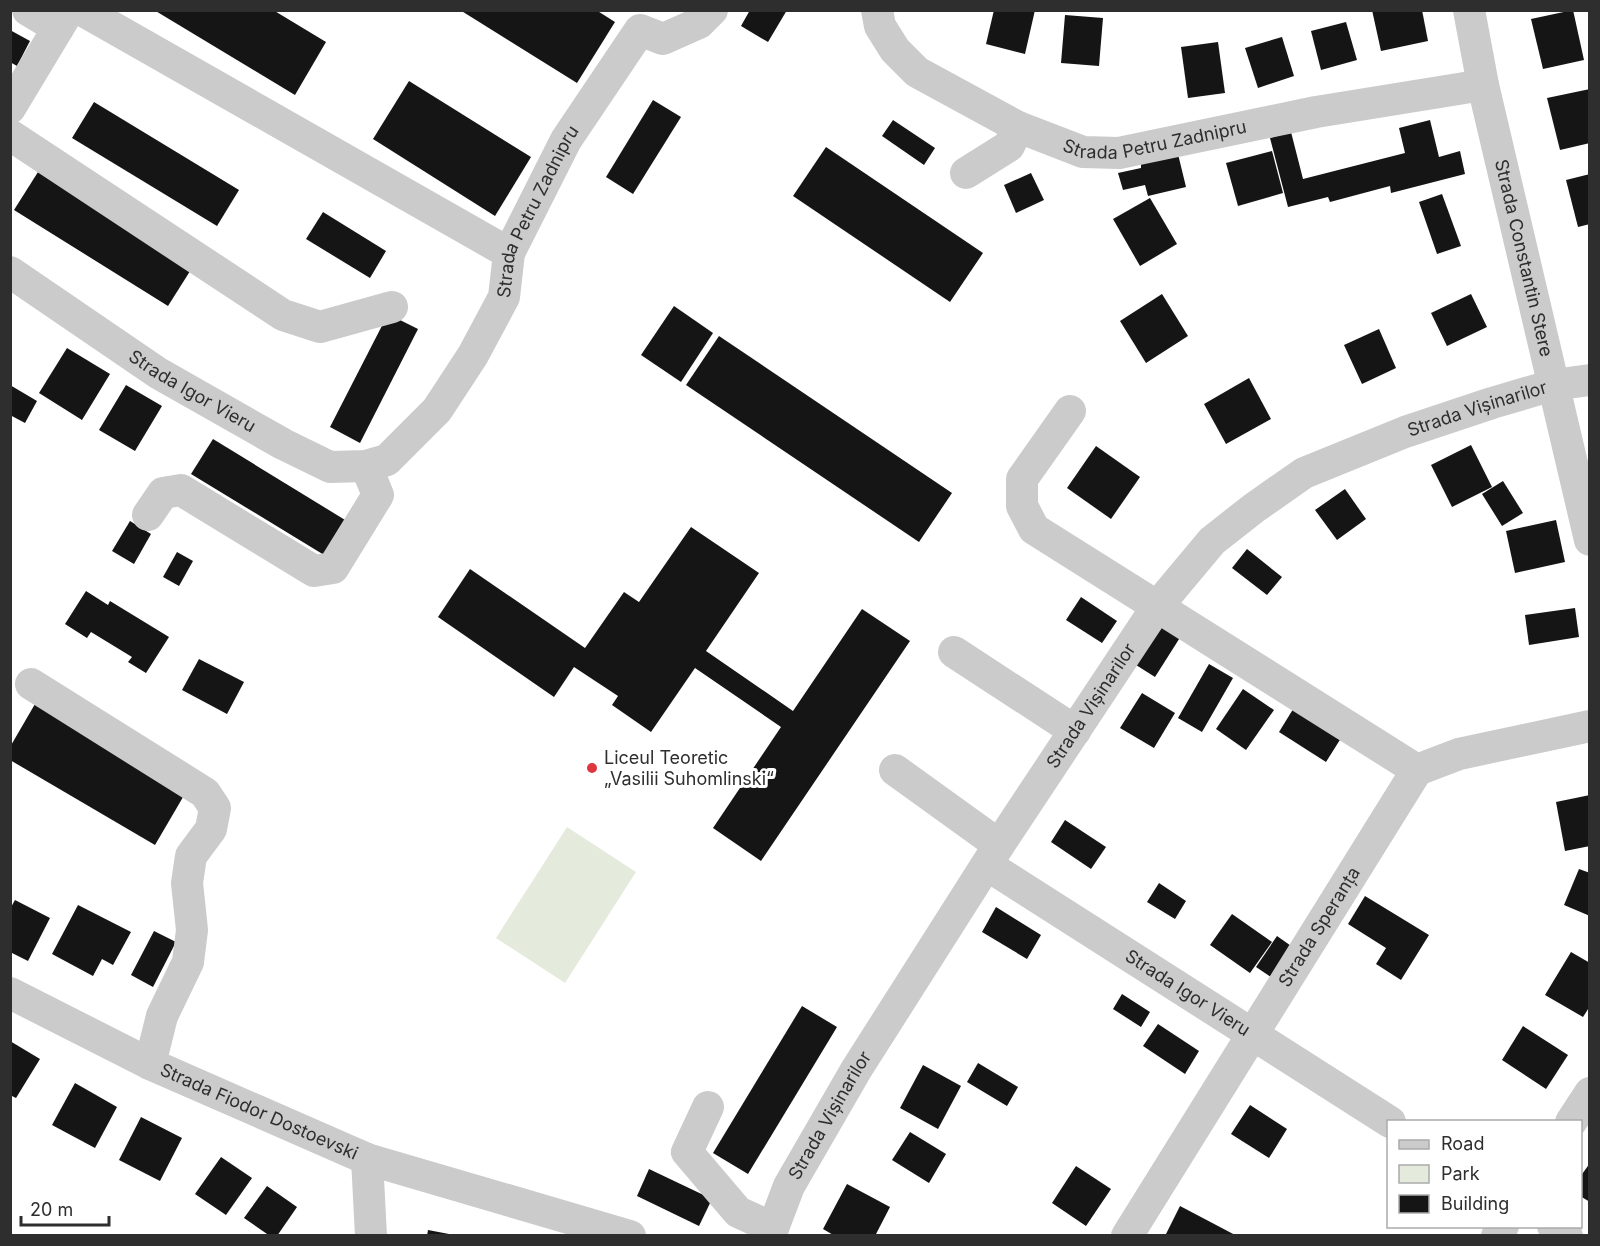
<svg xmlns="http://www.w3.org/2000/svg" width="1600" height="1246" viewBox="0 0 1600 1246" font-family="Inter,sans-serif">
<rect width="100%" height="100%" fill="#fff"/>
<!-- green -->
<polygon fill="#e4ebdc" points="567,827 636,872 565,983 496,938"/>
<!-- building -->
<g fill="#151515">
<polygon points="154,10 273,10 326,42 295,95"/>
<polygon points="460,10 596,10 615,22 577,83"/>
<polygon points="750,10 787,10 768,42 741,26"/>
<polygon points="994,10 1035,10 1025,54 986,44"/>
<polygon points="1372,10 1422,10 1428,41 1381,51"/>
<polygon points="1573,10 1584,60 1543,69 1531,19"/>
<polygon points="1065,15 1103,18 1099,66 1061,63"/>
<polygon points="1346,22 1357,60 1321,70 1311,31"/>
<polygon points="10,30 30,41 17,66 10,62"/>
<polygon points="1282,37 1294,76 1258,88 1245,48"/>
<polygon points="1218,42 1225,93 1188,98 1181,47"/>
<polygon points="409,81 531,157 495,216 373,139"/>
<polygon points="1590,89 1590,143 1560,150 1547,98"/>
<polygon points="653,100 681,117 633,194 606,177"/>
<polygon points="94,102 239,190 217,226 72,138"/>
<polygon points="893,120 935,148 924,165 882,136"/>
<polygon points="1430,120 1439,157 1460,151 1465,174 1391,193 1390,186 1330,202 1328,197 1288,207 1270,138 1291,132 1303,179 1405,153 1399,128"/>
<polygon points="826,147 983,253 950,302 793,196"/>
<polygon points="1272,151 1283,193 1238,206 1226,163"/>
<polygon points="1178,154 1186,187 1148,196 1145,185 1123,190 1118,173 1141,168 1141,163"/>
<polygon points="38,172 192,268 168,306 14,210"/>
<polygon points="1031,173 1044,200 1016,213 1004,185"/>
<polygon points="1590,174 1590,224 1578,227 1566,180"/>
<polygon points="1442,194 1461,246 1437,254 1419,202"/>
<polygon points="1150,198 1177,244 1140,266 1113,219"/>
<polygon points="323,212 386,251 370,278 306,239"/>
<polygon points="1162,294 1188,336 1146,363 1120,321"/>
<polygon points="1471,294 1487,327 1447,346 1431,313"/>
<polygon points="674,306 713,333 681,382 641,355"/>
<polygon points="388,314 418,329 360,443 330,427"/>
<polygon points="1379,329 1396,368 1362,384 1344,345"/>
<polygon points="719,336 952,493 919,542 686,385"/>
<polygon points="67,348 110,374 82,420 39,393"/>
<polygon points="1249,378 1271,419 1226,444 1204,404"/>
<polygon points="10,385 37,401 25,423 10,415"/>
<polygon points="126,385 162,406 135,451 99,430"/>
<polygon points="213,439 350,523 329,558 191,474"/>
<polygon points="1471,445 1492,487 1452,507 1431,465"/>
<polygon points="1096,446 1140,477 1111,519 1067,488"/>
<polygon points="1503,481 1523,513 1502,526 1482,494"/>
<polygon points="1345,489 1366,519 1337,540 1315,510"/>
<polygon points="1556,520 1565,562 1515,573 1506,531"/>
<polygon points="130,521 151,534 134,564 112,551"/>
<polygon points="691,527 759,573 706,651 793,711 862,609 910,641 761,861 713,828 781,727 695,668 651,732 612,705 618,696 574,667 554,697 438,617 470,569 585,648 624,592 639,602"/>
<polygon points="1247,549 1282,577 1267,595 1232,568"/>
<polygon points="177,552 193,561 179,586 163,577"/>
<polygon points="86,591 108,605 110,601 169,637 146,673 128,662 132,657 91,632 87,638 65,624"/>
<polygon points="1081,597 1117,621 1102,643 1066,620"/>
<polygon points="1575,608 1579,637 1529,645 1525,615"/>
<polygon points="1162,624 1181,636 1155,677 1136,665"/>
<polygon points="199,659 244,682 227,714 182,690"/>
<polygon points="1209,664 1233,678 1202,732 1178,718"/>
<polygon points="1243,689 1274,710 1246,750 1216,729"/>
<polygon points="1142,693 1175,713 1154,748 1120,728"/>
<polygon points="35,704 186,792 155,845 10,760 10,747"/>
<polygon points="1295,706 1343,735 1326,762 1279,732"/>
<polygon points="1590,795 1590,846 1565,851 1556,802"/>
<polygon points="1065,820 1106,847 1091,869 1051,842"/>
<polygon points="1579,869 1590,873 1590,916 1564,905"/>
<polygon points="1159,883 1186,901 1175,919 1147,902"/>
<polygon points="1365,896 1429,935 1401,980 1376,964 1386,948 1348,924"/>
<polygon points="15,900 50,918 28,961 10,952 10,909"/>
<polygon points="78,905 131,932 113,965 102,959 93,976 52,954"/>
<polygon points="996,907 1041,935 1027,959 982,932"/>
<polygon points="1232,914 1272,942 1250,973 1210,945"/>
<polygon points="154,931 176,942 153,987 131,975"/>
<polygon points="1277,936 1294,948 1274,979 1256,967"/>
<polygon points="1571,952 1590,963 1590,1006 1583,1017 1545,995"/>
<polygon points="1122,994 1150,1012 1141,1027 1113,1009"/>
<polygon points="802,1006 837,1027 748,1174 713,1153"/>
<polygon points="1158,1024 1199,1051 1185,1074 1143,1046"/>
<polygon points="1523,1026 1568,1055 1546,1089 1502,1060"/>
<polygon points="10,1041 40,1059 16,1098 10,1095"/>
<polygon points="978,1063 1018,1087 1007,1106 967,1082"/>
<polygon points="923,1065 961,1086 938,1129 900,1108"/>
<polygon points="75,1083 117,1107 95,1148 52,1125"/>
<polygon points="1250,1105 1287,1129 1269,1158 1231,1134"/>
<polygon points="141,1117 182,1138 160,1181 119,1160"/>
<polygon points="910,1132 946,1154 929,1183 892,1160"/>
<polygon points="221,1157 252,1178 226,1215 195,1194"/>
<polygon points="1590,1163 1590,1202 1580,1196 1580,1177"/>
<polygon points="1076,1166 1111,1189 1086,1226 1052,1203"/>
<polygon points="649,1169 712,1199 699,1226 637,1196"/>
<polygon points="847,1184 890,1207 875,1236 835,1236 823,1229"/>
<polygon points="267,1186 297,1207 277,1236 270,1236 244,1218"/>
<polygon points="1180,1206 1237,1236 1165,1236"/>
<polygon points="428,1230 449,1234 449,1236 427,1236"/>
</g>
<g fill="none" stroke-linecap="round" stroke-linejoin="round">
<!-- minor -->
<g stroke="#cbcbcb" stroke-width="32">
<polyline points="28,10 58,28"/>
<polyline points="82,10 509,253"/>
<path id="s1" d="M877,10L880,26L895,50L917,72L1018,127L1083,152L1119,153L1316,112L1483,85"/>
<path id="s2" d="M1469,10L1483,85L1590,540"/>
<polyline points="10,108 69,10"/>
<polyline points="10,135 283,315 320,327 392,307"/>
<polyline points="966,173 1009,146 1018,127"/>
<path id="s3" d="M10,272L158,373L283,444L330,467L366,466L387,460L437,410L473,355L504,297L509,253L566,140L640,30L663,39L699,23L712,10"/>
<polyline points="1070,411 1022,479 1022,506 1034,529 1417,770"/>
<polyline points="148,515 163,493 181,490 314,571 333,568 378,495 366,466"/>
<polyline points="954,652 1075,731"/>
<polyline points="31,684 205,793 215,808 211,829 191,856 187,883 192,930 188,962 162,1016 150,1064"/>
<polyline points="895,770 999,845"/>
<path id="s4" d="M987,865L1390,1122"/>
<path id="s5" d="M10,993L150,1064L367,1159L630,1236"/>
<polyline points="708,1107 687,1152 738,1212 773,1228"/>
<polyline points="1571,1122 1590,1093"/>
<polyline points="367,1159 371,1236"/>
<polyline points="1553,1226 1567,1236"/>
<path id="s6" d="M770,1236L789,1186L856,1070L999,845L1156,608L1212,541L1254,508L1304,473L1405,432L1492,403L1553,385L1590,380"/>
<path id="s7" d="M1127,1236L1417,770L1459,754L1590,726"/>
<polyline points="1497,1236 1503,1226"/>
</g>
</g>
<!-- markers -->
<circle fill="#de363f" stroke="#fff" stroke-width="2" cx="592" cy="768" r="6"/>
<g text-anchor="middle" stroke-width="6" stroke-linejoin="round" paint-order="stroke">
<!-- street labels -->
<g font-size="18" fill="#2e2e2e" stroke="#fff">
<text dy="6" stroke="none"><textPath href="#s1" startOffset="333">Strada Petru Zadnipru</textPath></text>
<text dy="6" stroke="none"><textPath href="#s3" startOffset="728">Strada Petru Zadnipru</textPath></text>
<text dy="6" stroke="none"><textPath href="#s2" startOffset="254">Strada Constantin Stere</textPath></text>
<text dy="6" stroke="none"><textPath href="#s3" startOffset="218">Strada Igor Vieru</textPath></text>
<text dy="6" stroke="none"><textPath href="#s6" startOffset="1125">Strada Vișinarilor</textPath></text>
<text dy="6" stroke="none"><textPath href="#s6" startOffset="621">Strada Vișinarilor</textPath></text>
<text dy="6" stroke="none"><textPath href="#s7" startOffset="364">Strada Speranța</textPath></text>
<text dy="6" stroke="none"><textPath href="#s4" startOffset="238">Strada Igor Vieru</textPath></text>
<text dy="6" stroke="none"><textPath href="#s5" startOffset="276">Strada Fiodor Dostoevski</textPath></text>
<text dy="6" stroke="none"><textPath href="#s6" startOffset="135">Strada Vișinarilor</textPath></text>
</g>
<!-- poi labels -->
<g font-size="18" fill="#2e2e2e" stroke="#fff" text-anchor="start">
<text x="604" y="764">Liceul Teoretic<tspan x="604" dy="21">„Vasilii Suhomlinski“</tspan></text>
</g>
</g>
<!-- border -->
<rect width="1600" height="1246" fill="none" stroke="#2e2e2e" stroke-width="24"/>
<!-- legend -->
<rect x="1387" y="1120" width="195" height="108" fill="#ffffff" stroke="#ababab" stroke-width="1.5"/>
<rect x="1399" y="1140" width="30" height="9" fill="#cbcbcb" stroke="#ababab" stroke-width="1.5"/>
<text x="1441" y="1150" font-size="18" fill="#2e2e2e">Road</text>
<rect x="1399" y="1165" width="30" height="18" fill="#e4ebdc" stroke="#ababab" stroke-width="1.5"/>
<text x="1441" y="1180" font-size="18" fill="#2e2e2e">Park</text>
<rect x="1399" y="1195" width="30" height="18" fill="#151515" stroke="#ababab" stroke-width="1.5"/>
<text x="1441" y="1210" font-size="18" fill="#2e2e2e">Building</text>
<!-- scale -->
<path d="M21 1216v9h88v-9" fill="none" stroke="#2e2e2e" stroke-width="3"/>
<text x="30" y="1216" font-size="18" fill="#2e2e2e" stroke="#ffffff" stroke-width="4.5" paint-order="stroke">20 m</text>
</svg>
